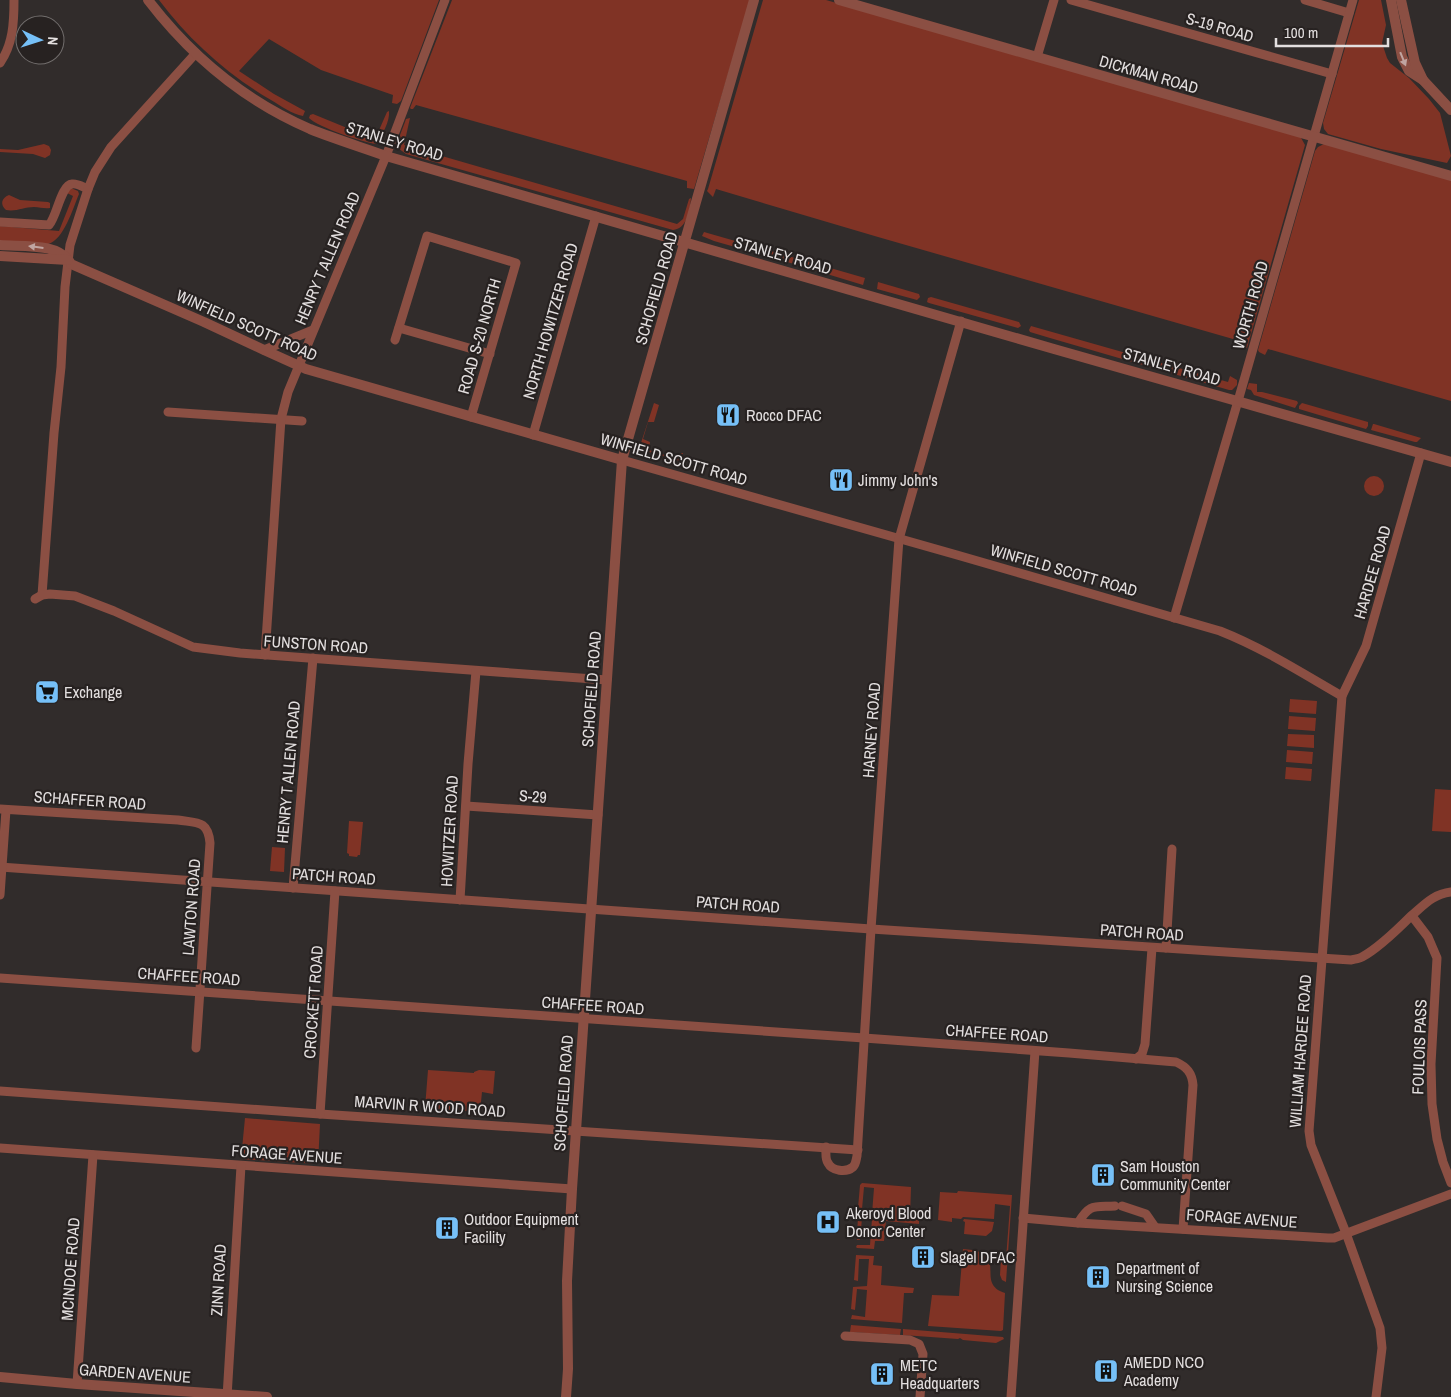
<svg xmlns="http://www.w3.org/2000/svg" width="1451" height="1397" viewBox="0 0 1451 1397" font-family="'Archivo Narrow',sans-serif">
<rect width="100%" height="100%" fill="#312c2b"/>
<!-- green -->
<g fill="#803325">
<path d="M159,0H439L401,101L397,104L392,103L393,95L321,70L269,39L239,71L274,94L305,111L303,116C292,114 281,106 271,100C228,75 189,40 159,0Z"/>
<polygon points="452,0 750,0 694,189 687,188 687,181 416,105 413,109 411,109 410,108"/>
<polygon points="763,0 826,0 1300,136 1305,145 1247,348 1239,347 1240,341 878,237 716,189 713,197 707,191 708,189"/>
<polygon points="1359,0 1381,0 1386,25 1382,43 1387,58 1390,63 1409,78 1429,99 1440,113 1451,156 1447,163 1381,149 1328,134 1324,129 1323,123"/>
<path d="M389,111C390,122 382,134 377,144C364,143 318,127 309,118L310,115L313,114L352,130L376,137L387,112Z"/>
<path d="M410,118L404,145L677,224L683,219L689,199L691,198C690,210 687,229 673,230L406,154L398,148L397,143L405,122L406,119Z"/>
<polygon points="44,144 49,146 51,150 50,155 45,158 33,154 0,152 0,149 18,150"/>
<polygon points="1324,144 1451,179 1451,401 1268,349 1265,355 1259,352 1258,350 1315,151 1318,147"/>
<path d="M71,188L78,191L79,194C73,208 64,240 48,244C40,246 11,242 0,242V226L59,231L73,196L67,193Z"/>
<path d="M9,195L20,200L48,202L50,203V208C44,209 40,207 34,207C24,207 16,212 6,210C0,205 1,198 9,195Z"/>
<polygon points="704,232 802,260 801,266 714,241 702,236"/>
<polygon points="806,261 865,278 863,285 804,267"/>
<polygon points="878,282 919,294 920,297 917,300 877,289"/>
<polygon points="931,297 1019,322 1021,326 1018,328 929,303 927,302 928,298"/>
<polygon points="1031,326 1228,382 1230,376 1237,380 1237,385 1232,390 1229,390 1050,338 1030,332 1029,330"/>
<polygon points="1249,383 1257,384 1257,392 1262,392 1297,401 1298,403 1295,408 1254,395 1251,390 1247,389"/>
<polygon points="654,403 659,405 654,422 648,422 643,439 650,442 649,450 678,459 681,453 683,453 680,461 639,449"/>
<polygon points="1302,403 1368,422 1368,426 1366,429 1299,409 1299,406"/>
<polygon points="1373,424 1374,424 1421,438 1417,442 1415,442 1371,430"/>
<circle cx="1374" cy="486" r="10"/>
<polygon points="1290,699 1317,701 1316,714 1289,712"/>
<polygon points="1289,716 1316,718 1315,731 1288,729"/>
<polygon points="1288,734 1314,735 1314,748 1287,746"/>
<polygon points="1287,750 1313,752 1312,764 1286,762"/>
<polygon points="1286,767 1312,769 1311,781 1285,779"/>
<polygon points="1435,789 1451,790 1451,832 1432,831"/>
<polygon points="349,821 363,822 360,855 358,855 357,857 349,856 349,854 347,853"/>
<polygon points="272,847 285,848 284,872 270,871"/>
<polygon points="428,1070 474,1073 474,1072 479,1070 495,1071 493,1094 482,1092 480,1112 425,1108"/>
<polygon points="245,1118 320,1124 318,1164 241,1159"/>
<polygon points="862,1183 911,1187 910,1218 919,1219 919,1224 886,1221 884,1241 875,1241 874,1249 857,1248 856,1247 857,1245 870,1245 872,1219 862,1218 860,1240 857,1240 858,1215 872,1214 874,1188 864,1187 862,1209 858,1208 860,1185"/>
<polygon points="958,1191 1012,1195 1006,1282 1002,1280 1000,1275 1001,1258 1006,1259 1010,1206 995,1204 994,1219 963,1217 961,1219 952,1218 952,1222 938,1220 940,1192 957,1193"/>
<polygon points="964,1219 994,1222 992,1231 986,1236 964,1234 965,1222 963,1221"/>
<path d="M963,1249C1012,1252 973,1283 1005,1293L1003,1330L1001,1331L928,1326L932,1295L959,1296Z"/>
<polygon points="856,1255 874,1256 873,1265 882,1266 881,1285 914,1288 913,1293 904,1293 902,1323 851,1319 852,1315 865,1317 867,1290 857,1289 855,1310 851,1309 853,1287 867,1286 869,1259 859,1259 858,1281 854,1280"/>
<polygon points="851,1325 901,1329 900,1335 850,1332"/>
<polygon points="903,1329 1003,1337 1004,1339 996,1343 963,1340 960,1338 958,1339 903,1335"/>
</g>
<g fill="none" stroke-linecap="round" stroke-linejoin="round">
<!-- minor -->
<g stroke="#8b4f43" stroke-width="9">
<polyline points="1071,0 1332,74"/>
<polyline points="1305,0 1349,13"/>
<polyline points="1037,57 1054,0"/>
<path d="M0,63C13,44 14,23 14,0"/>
<path d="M0,222L49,225C57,216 61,185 72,184C77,183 83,187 88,189"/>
<polyline points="399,328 490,354"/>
<polyline points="395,340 427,236 516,263 471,417"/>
<polyline points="264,350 313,330"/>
<polyline points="168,412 302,421"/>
<polyline points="533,435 596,216"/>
<path d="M622,460L957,555L1220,631C1263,648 1302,673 1342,696"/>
<polyline points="42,595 54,433 61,367 65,287 70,245 88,189 95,172 111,147 196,53"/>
<polyline points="35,599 42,595 50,594 75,596 114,611 193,647 240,653 607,680"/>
<polyline points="1174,618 1238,401 1353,0"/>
<polyline points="265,655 281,419 288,392 386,156 445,0"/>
<polyline points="466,806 598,815"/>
<path d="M0,809L178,820C197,823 208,820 210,843L196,1048"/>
<path d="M0,867L871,929L1351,960C1354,959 1359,959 1362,957C1377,949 1399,928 1411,916C1424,905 1433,894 1451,892"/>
<polyline points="293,888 313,658"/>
<polyline points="0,895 6,810"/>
<polyline points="460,900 468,764 476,671"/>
<polyline points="1412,916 1428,937 1437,958 1431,1064 1432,1104 1437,1139 1443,1162 1451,1183"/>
<polyline points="1166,948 1172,849"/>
<path d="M0,978L864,1038L1069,1053L1176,1062C1187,1067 1192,1073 1193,1085L1183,1229"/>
<polyline points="1136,1059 1142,1054 1145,1044 1152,948"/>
<polyline points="0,1091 320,1114 858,1150"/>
<polyline points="320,1114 335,891"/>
<path d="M826,1147C826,1153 825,1159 828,1163C832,1171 846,1173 853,1167C856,1164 856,1160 857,1156L871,929L899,539L961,321"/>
<polyline points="0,1148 572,1189"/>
<polyline points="1122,1206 1146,1214 1155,1227"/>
<polyline points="1023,1218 1078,1223 1328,1238 1334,1238 1451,1194"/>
<path d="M1078,1223C1090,1203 1094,1207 1115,1206"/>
<polyline points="845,1336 910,1340 919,1344 923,1354 920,1397"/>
<polyline points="77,1384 93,1155"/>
<polyline points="227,1397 241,1166"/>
<polyline points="1011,1397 1035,1051"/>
<polyline points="1376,1397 1382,1348 1380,1328 1346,1233 1311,1145 1309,1131 1342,696 1366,646 1421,453"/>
</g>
<!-- tertiary -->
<g stroke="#8b4f43" stroke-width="10">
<path d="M148,0C191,56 245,101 310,129C335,139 361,147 386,156L1054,349L1451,462"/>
<polyline points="839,0 1451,176"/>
<polyline points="1391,0 1402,57 1409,71 1423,80 1451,110"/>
<polyline points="1401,0 1415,63 1423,80"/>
<path d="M0,245C22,247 59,242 71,264L204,322L264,350L306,369L622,460"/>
<polyline points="0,256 68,260"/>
<polyline points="0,1377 77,1384 267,1397"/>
<polyline points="566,1397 568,1369 567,1281 572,1189 622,460 754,0"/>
</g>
</g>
<!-- one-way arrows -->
<defs><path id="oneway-solid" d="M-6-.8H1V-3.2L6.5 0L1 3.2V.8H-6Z" transform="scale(1.25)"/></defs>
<g fill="#c0a5a1">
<use href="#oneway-solid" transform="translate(1403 59) rotate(68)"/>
<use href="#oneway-solid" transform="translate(36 247) rotate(-173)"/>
</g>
<!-- icons -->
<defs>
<symbol id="restaurant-square" viewBox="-11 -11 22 22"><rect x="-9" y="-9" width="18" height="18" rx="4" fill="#76c0f7" stroke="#272221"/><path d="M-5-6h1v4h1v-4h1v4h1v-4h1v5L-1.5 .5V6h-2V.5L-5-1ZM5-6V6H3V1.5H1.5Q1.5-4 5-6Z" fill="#111"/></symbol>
<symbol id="supermarket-square" viewBox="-11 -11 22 22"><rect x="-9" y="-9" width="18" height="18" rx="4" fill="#76c0f7" stroke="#272221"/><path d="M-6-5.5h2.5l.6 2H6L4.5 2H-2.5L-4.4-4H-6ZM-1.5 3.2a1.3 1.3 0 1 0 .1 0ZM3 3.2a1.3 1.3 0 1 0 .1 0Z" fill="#111"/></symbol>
<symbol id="building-square" viewBox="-11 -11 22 22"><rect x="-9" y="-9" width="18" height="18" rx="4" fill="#76c0f7" stroke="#272221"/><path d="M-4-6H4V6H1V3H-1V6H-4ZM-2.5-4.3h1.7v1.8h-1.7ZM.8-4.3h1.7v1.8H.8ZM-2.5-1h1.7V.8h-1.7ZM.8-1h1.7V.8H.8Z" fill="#111"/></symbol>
<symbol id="hospital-square" viewBox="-11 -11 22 22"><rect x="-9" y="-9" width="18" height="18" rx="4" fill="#76c0f7" stroke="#272221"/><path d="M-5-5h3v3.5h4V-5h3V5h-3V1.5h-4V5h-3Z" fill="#111"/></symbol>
</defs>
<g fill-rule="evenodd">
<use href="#restaurant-square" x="714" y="401" width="28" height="28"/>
<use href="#restaurant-square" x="827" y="466" width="28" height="28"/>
<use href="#supermarket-square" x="33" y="678" width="28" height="28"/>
<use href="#building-square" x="1089" y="1161" width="28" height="28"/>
<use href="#hospital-square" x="814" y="1208" width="28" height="28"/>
<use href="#building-square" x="433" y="1214" width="28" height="28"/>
<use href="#building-square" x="909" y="1243" width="28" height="28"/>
<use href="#building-square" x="1084" y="1263" width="28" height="28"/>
<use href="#building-square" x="1092" y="1357" width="28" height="28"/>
<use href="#building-square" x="868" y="1360" width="28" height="28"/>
</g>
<g text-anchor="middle" stroke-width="4.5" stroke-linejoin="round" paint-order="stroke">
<!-- street labels -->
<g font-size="16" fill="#e3dfdf" stroke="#272221">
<text transform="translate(1220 27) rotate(16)" y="6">S-19 ROAD</text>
<text transform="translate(1149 74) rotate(16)" y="6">DICKMAN ROAD</text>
<text transform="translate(395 141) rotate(17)" y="6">STANLEY ROAD</text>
<text transform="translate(783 255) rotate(16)" y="6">STANLEY ROAD</text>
<text transform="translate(327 258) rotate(-67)" y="6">HENRY T ALLEN ROAD</text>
<text transform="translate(656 288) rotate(-74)" y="6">SCHOFIELD ROAD</text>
<text transform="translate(1250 305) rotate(-74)" y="6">WORTH ROAD</text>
<text transform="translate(550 321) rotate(-74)" y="6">NORTH HOWITZER ROAD</text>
<text transform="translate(247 325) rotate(24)" y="6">WINFIELD SCOTT ROAD</text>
<text transform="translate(479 336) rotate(-74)" y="6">ROAD S-20 NORTH</text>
<text transform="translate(1172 366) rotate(16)" y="6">STANLEY ROAD</text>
<text transform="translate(674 459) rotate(16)" y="6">WINFIELD SCOTT ROAD</text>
<text transform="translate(1064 570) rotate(16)" y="6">WINFIELD SCOTT ROAD</text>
<text transform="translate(1372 572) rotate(-74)" y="6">HARDEE ROAD</text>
<text transform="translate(316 644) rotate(4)" y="6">FUNSTON ROAD</text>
<text transform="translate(591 689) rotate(-86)" y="6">SCHOFIELD ROAD</text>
<text transform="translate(871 730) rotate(-86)" y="6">HARNEY ROAD</text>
<text transform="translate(288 772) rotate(-85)" y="6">HENRY T ALLEN ROAD</text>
<text transform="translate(533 796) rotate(4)" y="6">S-29</text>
<text transform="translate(90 800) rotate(4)" y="6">SCHAFFER ROAD</text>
<text transform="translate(449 831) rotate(-87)" y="6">HOWITZER ROAD</text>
<text transform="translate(334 876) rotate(4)" y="6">PATCH ROAD</text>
<text transform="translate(738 904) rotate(4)" y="6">PATCH ROAD</text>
<text transform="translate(191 907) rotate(-86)" y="6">LAWTON ROAD</text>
<text transform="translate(1142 932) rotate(4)" y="6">PATCH ROAD</text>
<text transform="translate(189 976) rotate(4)" y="6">CHAFFEE ROAD</text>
<text transform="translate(313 1002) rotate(-86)" y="6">CROCKETT ROAD</text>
<text transform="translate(593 1005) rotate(4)" y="6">CHAFFEE ROAD</text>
<text transform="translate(997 1033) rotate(4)" y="6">CHAFFEE ROAD</text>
<text transform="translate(1419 1047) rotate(-88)" y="6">FOULOIS PASS</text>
<text transform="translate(1300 1051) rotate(-86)" y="6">WILLIAM HARDEE ROAD</text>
<text transform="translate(563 1093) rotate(-86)" y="6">SCHOFIELD ROAD</text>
<text transform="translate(430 1106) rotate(4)" y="6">MARVIN R WOOD ROAD</text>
<text transform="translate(287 1154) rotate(4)" y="6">FORAGE AVENUE</text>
<text transform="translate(1242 1218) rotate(4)" y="6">FORAGE AVENUE</text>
<text transform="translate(70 1269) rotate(-86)" y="6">MCINDOE ROAD</text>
<text transform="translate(218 1280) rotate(-87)" y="6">ZINN ROAD</text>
<text transform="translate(135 1373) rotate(4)" y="6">GARDEN AVENUE</text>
</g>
<!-- poi labels -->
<g font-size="16" fill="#e3dfdf" stroke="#272221" text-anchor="start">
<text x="746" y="421">Rocco DFAC</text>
<text x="858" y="486">Jimmy John's</text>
<text x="64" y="698">Exchange</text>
<text x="1120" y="1172">Sam Houston<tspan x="1120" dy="18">Community Center</tspan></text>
<text x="846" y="1219">Akeroyd Blood<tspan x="846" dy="18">Donor Center</tspan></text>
<text x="464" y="1225">Outdoor Equipment<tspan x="464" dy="18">Facility</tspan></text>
<text x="940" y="1263">Slagel DFAC</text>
<text x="1116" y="1274">Department of<tspan x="1116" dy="18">Nursing Science</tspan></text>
<text x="1124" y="1368">AMEDD NCO<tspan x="1124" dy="18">Academy</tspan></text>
<text x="900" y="1371">METC<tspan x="900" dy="18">Headquarters</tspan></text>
</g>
</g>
<!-- north arrow -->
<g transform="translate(40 40) rotate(94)"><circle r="24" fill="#272221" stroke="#726e6d"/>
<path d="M0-4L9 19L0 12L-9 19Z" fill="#76c0f7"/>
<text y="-8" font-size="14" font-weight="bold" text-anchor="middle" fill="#e3dfdf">N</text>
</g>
<!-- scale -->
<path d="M1276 38v8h112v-8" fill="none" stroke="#e3dfdf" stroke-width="2.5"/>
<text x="1284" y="38" font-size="15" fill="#e3dfdf" stroke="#272221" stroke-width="4" paint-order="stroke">100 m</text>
</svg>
